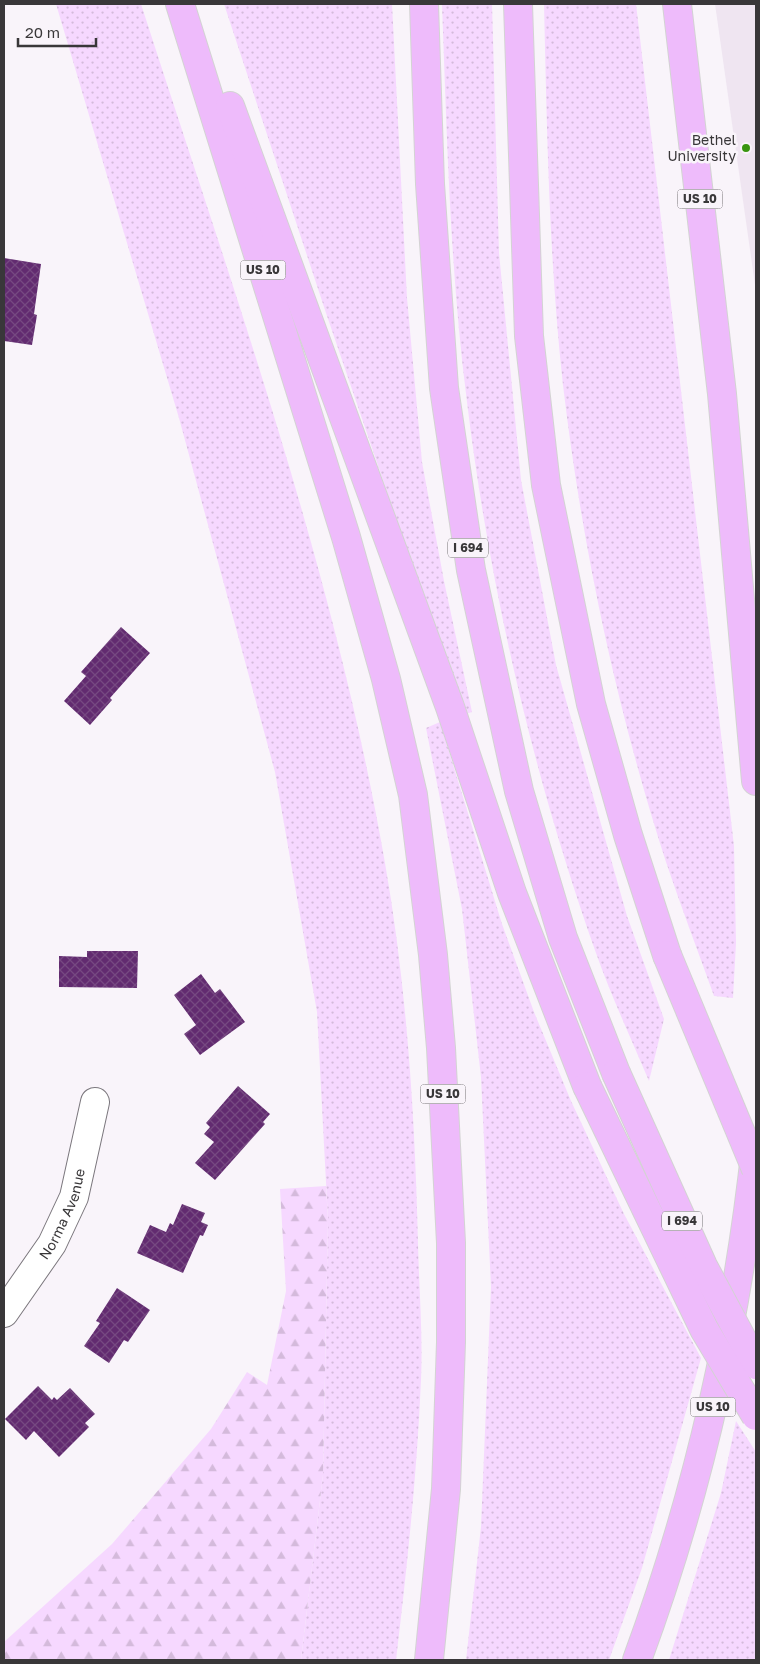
<svg xmlns="http://www.w3.org/2000/svg" width="760" height="1664" viewBox="0 0 760 1664" font-family="'Golos Text',sans-serif">
<defs>
<pattern id="grass-dots" width="8" height="8" patternUnits="userSpaceOnUse" patternTransform="scale(1.25)"><rect width="8" height="8" fill="#f6d8ff"/><path d="M2 2h.1M6 6h.1" fill="none" stroke="#d4badb" stroke-width="1.8" stroke-linecap="round"/></pattern>
<pattern id="forest-firs" width="22" height="20" patternUnits="userSpaceOnUse" patternTransform="scale(1.25)"><rect width="22" height="20" fill="#f6d8ff"/><path d="M5 1l3.5 6h-7zM16 11l3.5 6h-7z" fill="#d4badb"/></pattern>
<pattern id="building-cross-hatch" width="8" height="8" patternUnits="userSpaceOnUse" patternTransform="scale(1.25)"><rect width="8" height="8" fill="#622b70"/><path d="M0 0l8 8M0 8l8-8" fill="none" stroke="#764981"/></pattern>
</defs>
<rect width="100%" height="100%" fill="#f9f4fa"/>
<!-- built -->
<polygon fill="#efe5f1" points="715,4 756,4 756,292"/>
<!-- grass -->
<g fill="url(#grass-dots)">
<path d="M56,4H141C232,287 334,569 385,863C407,989 415,1117 418,1244C419,1289 423,1335 421,1380C417,1474 407,1567 396,1660H301L323,1475L328,1220L317,1012L275,772L179,418Z"/>
<polygon points="224,4 392,4 407,298 422,462 444,581 472,712 463,715 326,313"/>
<path d="M442,4H492L499,253L521,480L556,665L627,916L664,1019L649,1081C631,1038 611,996 596,953C533,775 490,590 467,402C450,270 447,137 442,4Z"/>
<path d="M544,4H636L734,846L736,943L733,998L714,996C698,951 681,907 666,862C616,707 582,546 563,385C549,258 547,131 544,4Z"/>
<polygon points="440,722 502,924 534,1012 571,1101 624,1214 701,1358 642,1568 609,1660 466,1660 481,1527 491,1287 481,1077 462,909 426,728"/>
<polygon points="736,1421 756,1452 756,1660 669,1660 721,1493"/>
</g>
<!-- forest -->
<polygon fill="url(#forest-firs)" points="326,1186 328,1220 323,1475 301,1660 4,1660 4,1642 112,1544 211,1429 247,1372 267,1385 286,1291 280,1189"/>
<!-- building -->
<g fill="url(#building-cross-hatch)">
<polygon points="4,258 41,264 34,314 37,315 32,345 4,341"/>
<polygon points="121,627 150,653 110,698 112,700 90,725 64,701 86,676 81,672"/>
<polygon points="87,951 138,951 137,988 59,987 59,956 87,957"/>
<polygon points="201,974 215,993 220,989 245,1022 200,1055 184,1034 196,1025 174,995"/>
<polygon points="238,1086 270,1114 263,1122 265,1124 215,1180 195,1163 214,1142 204,1134 210,1127 206,1123"/>
<polygon points="182,1204 205,1213 201,1222 208,1225 203,1236 200,1235 183,1273 137,1253 150,1225 166,1232 170,1223 173,1225"/>
<polygon points="117,1288 150,1310 128,1342 124,1340 109,1363 84,1346 100,1323 96,1321"/>
<polygon points="38,1386 52,1400 54,1397 57,1400 70,1388 95,1414 85,1423 89,1427 59,1457 34,1431 26,1440 5,1419"/>
</g>
<g fill="none" stroke-linecap="round" stroke-linejoin="round">
<defs>
<g id="minor">
<path id="s1" d="M4,1313L52,1244L74,1197L95,1102"/>
</g>
<g id="motorway">
<polyline points="180,4 346,537 386,679 413,795 433,955 441,1048 451,1243 451,1342 446,1489 429,1660"/>
<polyline points="424,4 430,184 444,388 471,570 519,791 563,938 616,1073"/>
<polyline points="518,4 529,336 546,485 591,704 628,835 667,955"/>
<polyline points="677,4 722,394 756,781"/>
<polyline points="230,106 450,707 512,893 587,1086"/>
<path d="M637,1660C698,1495 737,1321 756,1146"/>
</g>
</defs>
<!-- minor casing -->
<use href="#minor" stroke="#7b777d" stroke-width="30"/>
<!-- motorway casing -->
<use href="#motorway" stroke="#d3d3d3" stroke-width="30"/>
<!-- minor -->
<use href="#minor" stroke="#fff" stroke-width="28"/>
<!-- motorway -->
<use href="#motorway" stroke="#eebbfb" stroke-width="28"/>
<defs>
<g id="motorway-bridge">
<polyline points="667,955 756,1169"/>
<polyline points="616,1073 703,1266 756,1365"/>
<polyline points="587,1086 704,1329 756,1416"/>
</g>
</defs>
<!-- motorway-bridge casing -->
<use href="#motorway-bridge" stroke="#d3d3d3" stroke-width="30" stroke-linecap="butt"/>
<!-- motorway-bridge -->
<use href="#motorway-bridge" stroke="#eebbfb" stroke-width="28"/>
</g>
<!-- markers -->
<circle fill="#399510" stroke="#f9f4fa" stroke-width="2" cx="746" cy="148" r="5"/>
<g text-anchor="middle" stroke-width="5" stroke-linejoin="round" paint-order="stroke">
<!-- shield labels -->
<g fill="#f9f4fa" stroke="#737073" stroke-width="1">
<rect x="677.5" y="189.5" width="45" height="19" rx="4"/>
<rect x="240.5" y="260.5" width="45" height="19" rx="4"/>
<rect x="448" y="538.5" width="40" height="19" rx="4"/>
<rect x="420.5" y="1084.5" width="45" height="19" rx="4"/>
<rect x="662" y="1211.5" width="40" height="19" rx="4"/>
<rect x="690.5" y="1397.5" width="45" height="19" rx="4"/>
</g>
<g font-size="12" font-weight="bold" fill="#393739">
<text x="700" y="203">US 10</text>
<text x="263" y="274">US 10</text>
<text x="468" y="552">I 694</text>
<text x="443" y="1098">US 10</text>
<text x="682" y="1225">I 694</text>
<text x="713" y="1411">US 10</text>
</g>
<!-- poi labels -->
<g font-size="14" fill="#393739" stroke="#f9f4fa" text-anchor="end">
<text x="736" y="145">Bethel<tspan x="736" dy="16">University</tspan></text>
</g>
<!-- street labels -->
<g font-size="14" fill="#393739" stroke="#f9f4fa">
<text dy="5" stroke="none"><textPath href="#s1" startOffset="116">Norma Avenue</textPath></text>
</g>
</g>
<!-- border -->
<rect width="760" height="1664" fill="none" stroke="#393739" stroke-width="10"/>
<!-- scale -->
<path d="M18 38v8h78v-8" fill="none" stroke="#393739" stroke-width="2.5"/>
<text x="25" y="38" font-size="15" fill="#393739" stroke="#f9f4fa" stroke-width="4" paint-order="stroke">20 m</text>
</svg>
